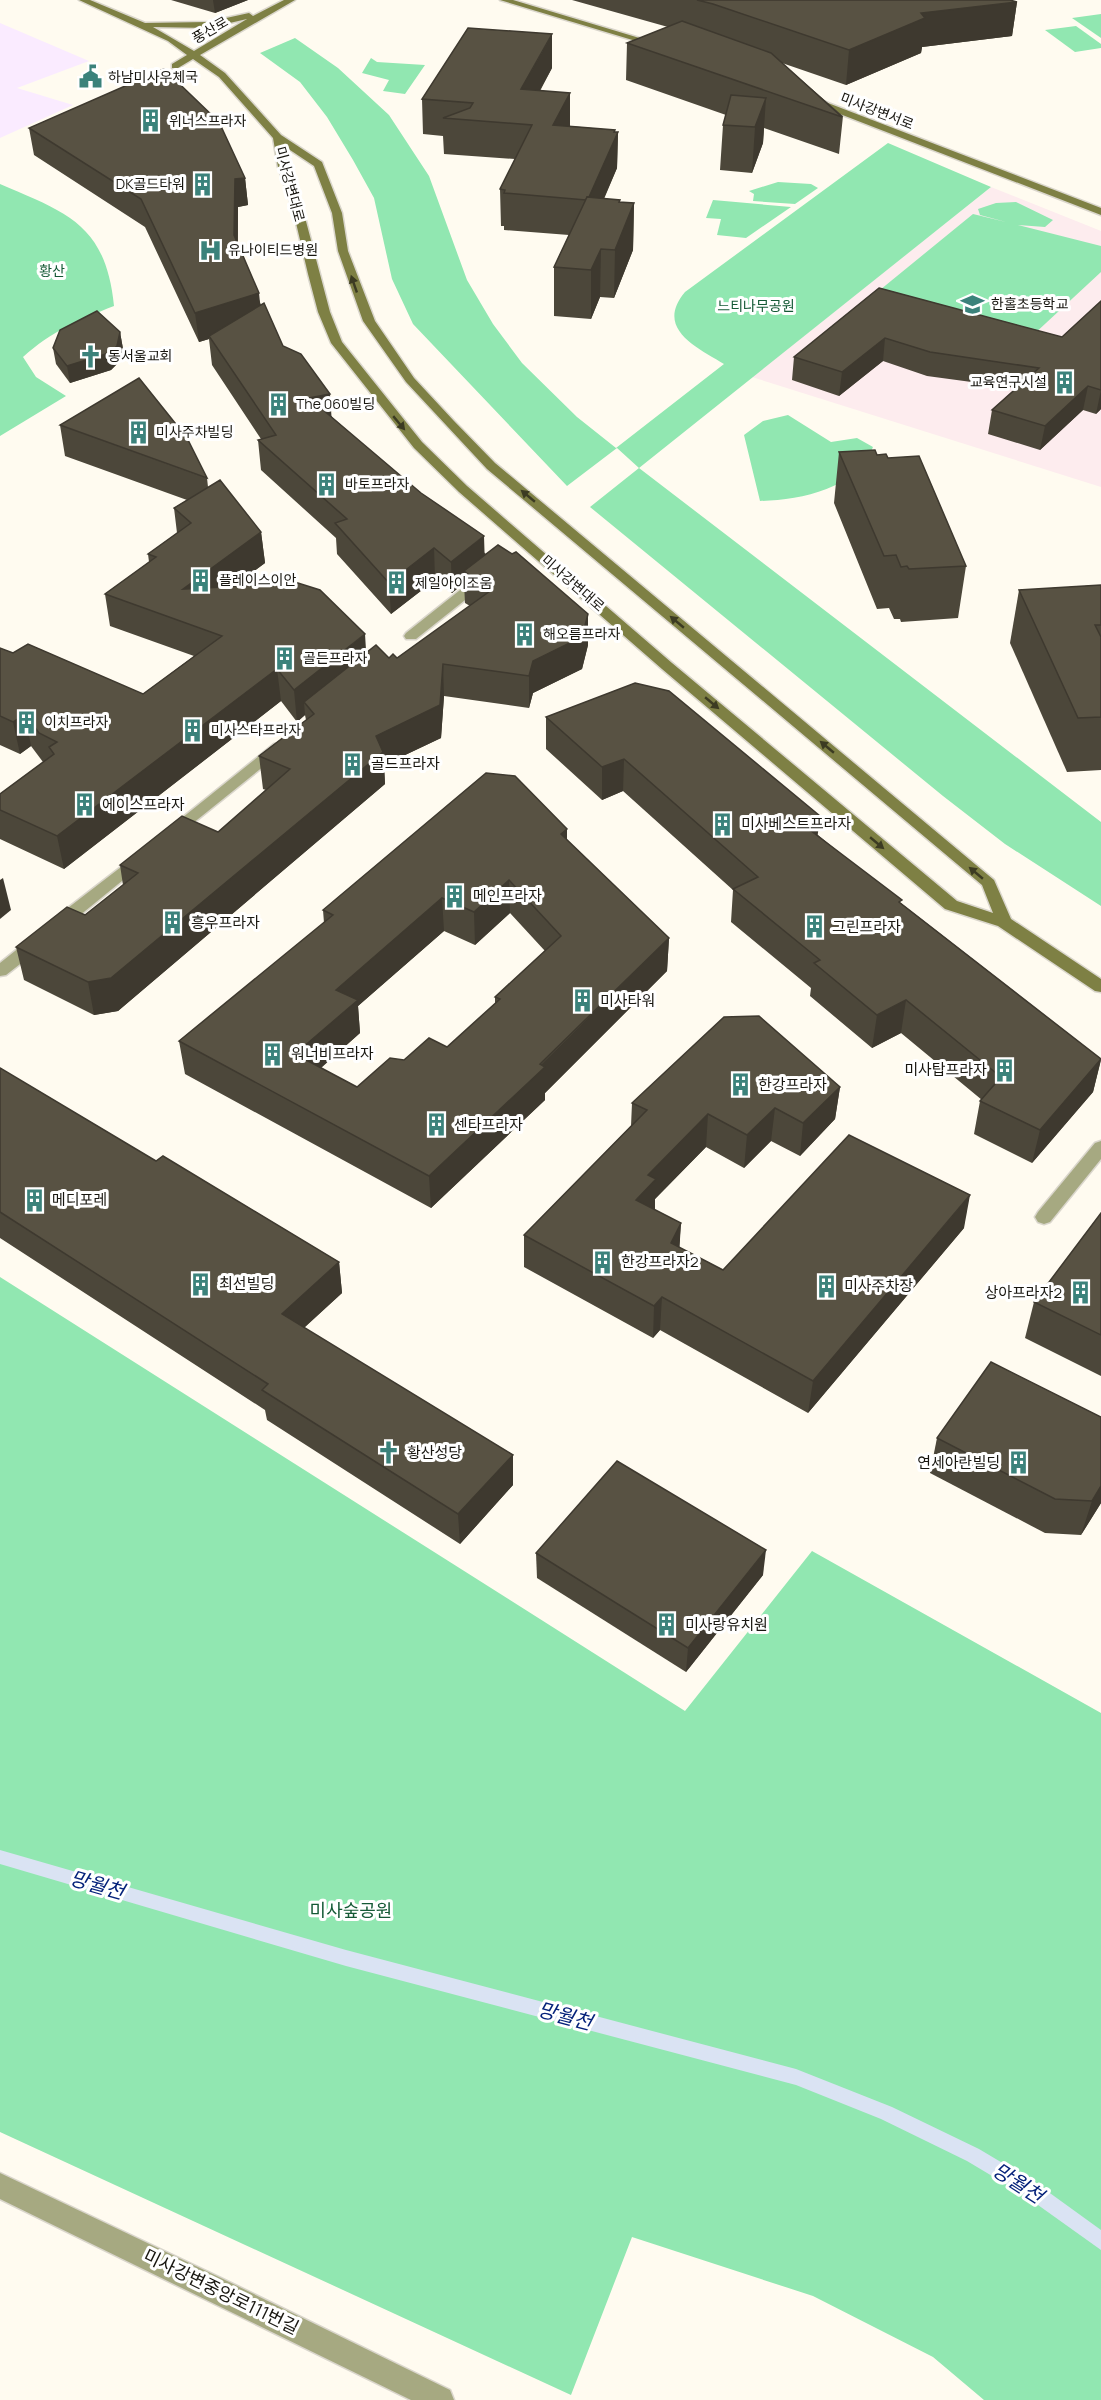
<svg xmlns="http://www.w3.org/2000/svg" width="1101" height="2400" viewBox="0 0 1101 2400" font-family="Manrope,'Noto Sans KR',sans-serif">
<rect width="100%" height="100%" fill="#fffbf0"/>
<!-- industrial -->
<polygon fill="#faebff" points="0,23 89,61 17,88 73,105 0,138"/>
<!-- education -->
<polygon fill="#fdecee" points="991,187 1101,231 1101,487 752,377"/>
<!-- green -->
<g fill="#91e7b1">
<polygon points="1101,14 1101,38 1072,18"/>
<polygon points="1076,26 1101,44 1101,48 1075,52 1045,30"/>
<path d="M295,38L338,68L389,115L429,176L467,280L493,324L522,363L577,417L616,448L724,364C698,348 654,329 685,292L888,143L991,187L639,468L1101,822V906L1005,844L943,796L590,507L639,468L617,448L567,486L413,324L392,279L374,198L353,160L327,117L300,82L260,53Z"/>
<polygon points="371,58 377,62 425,65 405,94 383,91 389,80 362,73"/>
<polygon points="778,182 811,184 818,188 795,204 753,201 754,194 749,191"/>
<path d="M0,184C68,213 106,225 114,306C78,320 52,331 23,357L36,377L66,396L0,436Z"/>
<polygon points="713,200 791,207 746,238 717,235 721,219 706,218"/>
<polygon points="1016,202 1053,220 1045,227 1018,225 1101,246 1101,272 1032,336 875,294 973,214 1006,222 980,215 978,209 996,203"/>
<path d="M788,415L831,442L857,438L873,447C856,489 801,500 760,501L744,435L763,421Z"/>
<polygon points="0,1277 685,1711 812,1551 1101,1713 1101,2400 984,2400 933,2357 813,2296 632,2237 571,2395 0,2132"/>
</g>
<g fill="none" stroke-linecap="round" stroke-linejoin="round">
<!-- stream -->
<polygon fill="#dae3f3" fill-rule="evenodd" points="0,1850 346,1950 796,2069 892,2107 979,2149 1036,2183 1101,2230 1101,2250 1024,2195 967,2161 881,2119 796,2085 346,1966 0,1864"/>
<defs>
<g id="street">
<polygon points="484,574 491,578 489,581 416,639 406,639 404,636 406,633 479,575"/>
<polygon points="279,743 286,747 284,750 177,836 167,836 164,833 167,830 274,744"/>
<polygon points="139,855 144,857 147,860 144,863 63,929 51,929 49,925 51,921 134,857"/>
<polygon points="36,938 42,939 44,943 42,947 6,975 0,976 0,963 30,939"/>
<polygon points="1101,1141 1101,1159 1050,1222 1044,1224 1038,1222 1035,1217 1038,1212 1095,1143"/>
<polygon points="0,2173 221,2278 450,2390 454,2400 411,2400 0,2199"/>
</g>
<g id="secondary">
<path d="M79,0H90L145,23L208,22L249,13L253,16L284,0H295L200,55L225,73L281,135L322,162L342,213L348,251L375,321L414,378L454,421L495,463L994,880L1011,919L1101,979V992L1095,991L998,926L945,909L662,669L459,492L414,448L331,343L318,312L308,274L293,210L278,167L273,138L219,77L193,59L178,68H172V64L187,55L168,41ZM247,19L194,51L153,27L208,28ZM284,146L314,166L332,213L338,251L363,321L406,382L487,469L982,885L993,913L957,901L672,663L467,486L422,442L342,342L330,312L303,210L288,167Z"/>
<polygon points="500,0 513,0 666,46 659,48"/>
<polygon points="809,98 815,98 1101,208 1101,215 809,102"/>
</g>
</defs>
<!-- street casing -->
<use href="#street" stroke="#dad6cc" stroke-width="3"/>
<!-- secondary casing -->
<use href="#secondary" stroke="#dad6cc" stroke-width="3"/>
<!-- street -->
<use href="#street" fill="#a6a981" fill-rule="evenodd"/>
<!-- secondary -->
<use href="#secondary" fill="#7e8044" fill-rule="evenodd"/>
</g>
<!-- wall -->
<g fill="#4c473a" fill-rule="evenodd">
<polygon points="171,0 248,0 215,13"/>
<polygon points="572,0 1010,0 1017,2 1012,36 922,47 921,53 846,85 782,63 843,116 839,154 764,128 763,143 752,173 720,170 723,125 726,115 626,80 627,43 668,27"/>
<polygon points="552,68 540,91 570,93 570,126 615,130 615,132 618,132 617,168 604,199 620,200 620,202 634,203 633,250 614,298 600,297 591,319 554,316 554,267 569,235 504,230 504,226 501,226 500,189 515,159 444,154 443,136 423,134 422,99"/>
<polygon points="29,128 245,178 248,205 238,207 238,243 261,305 283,346 332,417 588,645 582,669 533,693 529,708 444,696 441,738 384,765 385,784 118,1011 94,1015 24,980 16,947 85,915 123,885 120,865 218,832 266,790 263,789 259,756 306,720 305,715 297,722 281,701 64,869 0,839 0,794 43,762 31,746 20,754 0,745 0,648 13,653 143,694 194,656 110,626 105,594 149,562 148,554 177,533 174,508 187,500 65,456 60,425 207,478 208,487 261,532 265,563 233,586 366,653 389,658 397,658 470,606 465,603 464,583 452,593 435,580 391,614 337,554 336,538 261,470 258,440 261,439 212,365 209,339 199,342 145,227 34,155"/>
<polygon points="879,288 1062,337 1101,301 1101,409 1096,414 1083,410 1040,450 988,434 992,410 1016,388 927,376 883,361 839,396 792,380 794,357"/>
<polygon points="120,332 123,349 119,362 111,370 70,383 56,364 53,348"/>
<polygon points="839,452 877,455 888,458 966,566 958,618 901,622 900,619 894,619 889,608 877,609 834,503"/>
<polygon points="1101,585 1101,770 1067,772 1010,643 1019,590"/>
<polygon points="546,717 818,835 902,904 1101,1059 1093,1092 1032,1163 974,1134 980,1101 982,1100 901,1033 872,1048 810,996 811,988 731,922 733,890 623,791 602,800 546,749"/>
<path d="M567,829V840L669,938L667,971L545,1093V1100L431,1208L185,1074L179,1041L324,923L323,910ZM510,913L545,951L495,997V1004L447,1047L404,1060L357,1087L321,1068L360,1033L358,1006L444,931L475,945Z"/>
<polygon points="0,1068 156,1161 339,1262 342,1293 304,1328 513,1455 513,1485 460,1544 267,1420 265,1410 0,1238"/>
<polygon points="840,1087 835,1119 800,1156 771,1141 744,1168 706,1147 655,1199 655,1210 681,1223 679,1247 723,1270 964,1228 808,1413 660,1330 653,1338 524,1267 524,1235 631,1126 632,1103"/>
<polygon points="1101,1213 1101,1376 1025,1338 1034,1302"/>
<polygon points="1101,1417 1101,1503 1081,1535 1045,1533 930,1473 937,1438"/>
<polygon points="536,1553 763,1575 686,1672 537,1578"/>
</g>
<!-- shaded-wall -->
<g fill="#3e392f">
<polygon points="213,0 248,0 215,13"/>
<polygon points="1017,2 1012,36 922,47 921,53 846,85 849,50 921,13"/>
<polygon points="552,34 552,68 521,124 521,89"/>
<polygon points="570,93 570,128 553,125"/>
<polygon points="766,98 763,143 752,173 755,127"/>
<polygon points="615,130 615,138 618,132 617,168 587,237 588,200"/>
<polygon points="245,178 248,205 238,207 237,263 234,235 235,179"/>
<polygon points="620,200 619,240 634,203 633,250 614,298 615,250"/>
<polygon points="601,249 600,297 591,319 591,270"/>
<polygon points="259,293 262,322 209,336 209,339 199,342 195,313"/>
<polygon points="120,332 123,349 119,362 111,370 70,383 67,366"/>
<polygon points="885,338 883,361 839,396 842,372"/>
<polygon points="1088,386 1083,410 1040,450 1045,426"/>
<polygon points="1101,390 1101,409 1096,414"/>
<polygon points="330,394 332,424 309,398"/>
<polygon points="261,532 265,563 188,621 183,589"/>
<polygon points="484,536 485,567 464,571 464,583 452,593 451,562"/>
<polygon points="434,548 435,580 391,614 389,583"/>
<polygon points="588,614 588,645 582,669 533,693 529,708 529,676 533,661"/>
<polygon points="365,634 367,666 304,702 305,715 297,722 294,690"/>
<polygon points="443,664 444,696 441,738 384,765 385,784 118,1011 94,1015 88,982 376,736"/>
<polygon points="277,669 281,701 64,869 57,836"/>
<polygon points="25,714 31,746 20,754 13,722"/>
<polygon points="624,759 623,791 602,800 602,767"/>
<polygon points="820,816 816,849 802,824"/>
<polygon points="567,829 567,862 561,834"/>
<polygon points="3,878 11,910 0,919 0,880"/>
<polygon points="509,880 510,913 475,945 474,912"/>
<polygon points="442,898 444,931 358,1006 360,1033 299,1087 295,1054 336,990"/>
<polygon points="669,938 667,971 545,1093 545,1100 431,1208 429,1176"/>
<polygon points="906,1000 901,1033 872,1048 877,1015"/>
<polygon points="1101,1060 1093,1092 1032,1163 1040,1130"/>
<polygon points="840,1087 835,1119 800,1156 803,1123"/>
<polygon points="775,1108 771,1141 744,1168 747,1135"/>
<polygon points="708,1114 706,1147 655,1199 655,1212 636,1200 648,1175"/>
<polygon points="970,1195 964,1228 808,1413 813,1381"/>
<polygon points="681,1223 679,1256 671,1243"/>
<polygon points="339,1262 342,1293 286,1344 282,1314"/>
<polygon points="662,1297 660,1330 653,1338 654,1306"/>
<polygon points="513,1455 513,1485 460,1544 458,1514"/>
<polygon points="1101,1486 1101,1503 1081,1535 1092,1501"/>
<polygon points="766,1550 763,1575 686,1672 688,1648"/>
</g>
<!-- building -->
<g fill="#585243" stroke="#3e392f" stroke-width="1.5" fill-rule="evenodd">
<polygon points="697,0 1010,0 1017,2 921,13 925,18 849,50 713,4"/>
<polygon points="682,21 771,53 842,117 627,43"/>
<polygon points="468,28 552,34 521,89 570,93 553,125 615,130 614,132 618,132 589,197 587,197 586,200 504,193 505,190 500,189 532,125 443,118 470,108 473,103 422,99"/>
<polygon points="164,69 219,122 245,178 235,179 234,235 259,293 195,313 141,199 29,128"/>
<polygon points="731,95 766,98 755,127 723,125"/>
<polygon points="587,197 620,200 619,202 634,203 615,250 601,249 591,270 554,267"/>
<polygon points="879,288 1062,337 1101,301 1101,390 1088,386 1045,426 992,410 1039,368 930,352 885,338 842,372 794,357"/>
<polygon points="264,303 283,346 301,354 330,394 309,398 421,493 484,536 451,562 434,548 389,583 335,523 347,519 258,440 276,435 209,336"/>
<polygon points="97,311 120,332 117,346 109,353 67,366 53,348 60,330"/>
<polygon points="139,378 187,438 207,478 60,425"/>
<polygon points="875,450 877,455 886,454 888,458 919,456 966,566 909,569 907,566 901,567 896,555 884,556 839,452"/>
<polygon points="220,480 261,532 183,589 298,583 320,590 365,634 294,690 277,669 57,836 0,810 0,794 54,754 49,747 57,742 39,733 25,714 13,722 0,716 0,648 13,653 28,644 143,694 222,636 105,594 156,557 148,554 191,523 174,508"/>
<polygon points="498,545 512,554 516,552 588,614 582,637 533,661 529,676 443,664 440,705 376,736 383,752 111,978 88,982 16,947 67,907 85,915 138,873 120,865 182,816 218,832 290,769 259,756 314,714 304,702 376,645 389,658 393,654 397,658 490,591 464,571"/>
<polygon points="1101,585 1101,625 1095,625 1101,637 1101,717 1078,718 1019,590"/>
<polygon points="635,683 669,691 820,816 802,824 902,900 899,902 1101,1059 1040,1130 980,1101 1001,1077 906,1000 877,1015 814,963 820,960 733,889 758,877 624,759 602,767 546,717"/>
<path d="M486,773L515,776L567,829L561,834L669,938L540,1064L545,1067L429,1176L179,1041L333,915L323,910ZM509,880L561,936L495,997L500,999L447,1047L429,1038L404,1060L390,1058L357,1087L295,1054L358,1000L336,990L442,898L474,912Z"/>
<polygon points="759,1016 840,1087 803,1123 775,1108 747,1135 708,1114 648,1175 656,1179 636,1200 681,1223 671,1243 723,1270 849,1135 970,1195 813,1381 662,1297 654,1306 524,1235 647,1110 632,1103 724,1017"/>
<polygon points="0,1068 156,1161 163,1156 339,1262 282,1314 513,1455 458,1514 262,1390 268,1384 0,1212"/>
<polygon points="1101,1213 1101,1335 1034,1302"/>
<polygon points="991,1362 1101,1417 1101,1486 1092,1501 1055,1499 937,1438"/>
<polygon points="617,1461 766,1550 688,1648 536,1553"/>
</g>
<!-- one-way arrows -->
<defs><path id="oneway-solid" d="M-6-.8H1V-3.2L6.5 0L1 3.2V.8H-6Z" transform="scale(1.5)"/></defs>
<g fill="#3c3b22">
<use href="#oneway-solid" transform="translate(354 284) rotate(-109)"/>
<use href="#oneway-solid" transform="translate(399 423) rotate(50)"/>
<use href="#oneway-solid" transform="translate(528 496) rotate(-140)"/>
<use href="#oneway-solid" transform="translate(677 622) rotate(-140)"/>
<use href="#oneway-solid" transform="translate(712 703) rotate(40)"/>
<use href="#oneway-solid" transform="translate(827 747) rotate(-140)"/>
<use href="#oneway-solid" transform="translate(877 843) rotate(40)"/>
<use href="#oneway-solid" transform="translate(976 873) rotate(-140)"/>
</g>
<!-- icons -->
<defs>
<symbol id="civic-bare" viewBox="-9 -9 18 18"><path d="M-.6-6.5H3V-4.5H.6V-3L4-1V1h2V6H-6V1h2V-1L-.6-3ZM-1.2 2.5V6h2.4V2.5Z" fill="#3b827b" stroke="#fff" stroke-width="2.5" paint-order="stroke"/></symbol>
<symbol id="building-bare" viewBox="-9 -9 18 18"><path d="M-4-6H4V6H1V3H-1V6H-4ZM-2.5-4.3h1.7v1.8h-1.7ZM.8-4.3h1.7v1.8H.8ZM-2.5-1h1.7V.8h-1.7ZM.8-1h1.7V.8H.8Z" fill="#3b827b" stroke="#fff" stroke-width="2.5" paint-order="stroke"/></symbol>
<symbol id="hospital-bare" viewBox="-9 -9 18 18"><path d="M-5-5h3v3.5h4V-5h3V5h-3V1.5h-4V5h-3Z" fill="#3b827b" stroke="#fff" stroke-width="2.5" paint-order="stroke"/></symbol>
<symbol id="school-bare" viewBox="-9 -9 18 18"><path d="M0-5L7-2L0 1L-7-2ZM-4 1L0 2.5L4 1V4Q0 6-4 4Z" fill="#3b827b" stroke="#fff" stroke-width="2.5" paint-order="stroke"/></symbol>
<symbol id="church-bare" viewBox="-9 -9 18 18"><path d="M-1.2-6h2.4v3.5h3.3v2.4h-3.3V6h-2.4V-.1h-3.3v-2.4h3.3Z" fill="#3b827b" stroke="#fff" stroke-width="2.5" paint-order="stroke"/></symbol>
</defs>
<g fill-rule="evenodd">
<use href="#civic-bare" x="74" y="60" width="33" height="33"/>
<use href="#building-bare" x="134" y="104" width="33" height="33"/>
<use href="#building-bare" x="186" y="168" width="33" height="33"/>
<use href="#hospital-bare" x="194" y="234" width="33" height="33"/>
<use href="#school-bare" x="956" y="288" width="33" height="33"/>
<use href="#church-bare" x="74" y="340" width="33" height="33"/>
<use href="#building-bare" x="1048" y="366" width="33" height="33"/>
<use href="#building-bare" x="262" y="388" width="33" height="33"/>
<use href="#building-bare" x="122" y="416" width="33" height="33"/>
<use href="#building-bare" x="310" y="468" width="33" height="33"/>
<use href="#building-bare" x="184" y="564" width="33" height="33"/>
<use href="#building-bare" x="380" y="566" width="33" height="33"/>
<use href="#building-bare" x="508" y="618" width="33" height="33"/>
<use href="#building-bare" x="268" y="642" width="33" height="33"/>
<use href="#building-bare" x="10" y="706" width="33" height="33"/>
<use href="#building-bare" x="176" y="714" width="33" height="33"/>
<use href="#building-bare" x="336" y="748" width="33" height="33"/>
<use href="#building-bare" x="68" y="788" width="33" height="33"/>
<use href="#building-bare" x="706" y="808" width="33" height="33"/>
<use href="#building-bare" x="438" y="880" width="33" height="33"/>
<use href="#building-bare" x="156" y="906" width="33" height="33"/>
<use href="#building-bare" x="798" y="910" width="33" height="33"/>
<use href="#building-bare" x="566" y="984" width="33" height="33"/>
<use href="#building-bare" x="256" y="1038" width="33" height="33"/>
<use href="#building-bare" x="988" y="1054" width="33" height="33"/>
<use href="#building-bare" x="724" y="1068" width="33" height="33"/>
<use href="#building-bare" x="420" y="1108" width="33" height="33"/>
<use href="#building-bare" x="18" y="1184" width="33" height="33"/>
<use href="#building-bare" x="586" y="1246" width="33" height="33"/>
<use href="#building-bare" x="184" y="1268" width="33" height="33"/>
<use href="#building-bare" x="810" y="1270" width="33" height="33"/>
<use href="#building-bare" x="1064" y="1276" width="33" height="33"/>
<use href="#church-bare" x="372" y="1436" width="33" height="33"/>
<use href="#building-bare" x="1002" y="1446" width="33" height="33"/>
<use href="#building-bare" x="650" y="1608" width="33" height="33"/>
</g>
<g text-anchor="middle" stroke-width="6" stroke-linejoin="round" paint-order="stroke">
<!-- far-street labels -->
<g font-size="14" fill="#181610" stroke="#fff">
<text transform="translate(210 30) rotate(-30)" y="5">풍산로</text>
<text transform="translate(877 111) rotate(21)" y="5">미사강변서로</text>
<text transform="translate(290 184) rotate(75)" y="5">미사강변대로</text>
<text transform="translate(573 583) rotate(41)" y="5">미사강변대로</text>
</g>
<!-- far-poi labels -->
<g font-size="14" fill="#181610" stroke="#fff" text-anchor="start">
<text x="108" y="82">하남미사우체국</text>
<text x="169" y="126">위너스프라자</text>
<text x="185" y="189" text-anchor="end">DK골드타워</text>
<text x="228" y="255">유나이티드병원</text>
<text x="991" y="309">한홀초등학교</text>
<text x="108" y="361">동서울교회</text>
<text x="1047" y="387" text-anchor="end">교육연구시설</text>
<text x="296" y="409">The 060빌딩</text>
<text x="156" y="437">미사주차빌딩</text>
<text x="345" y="489">바토프라자</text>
<text x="219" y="585">플레이스이안</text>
<text x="415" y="588">제일아이조움</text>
<text x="543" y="639">해오름프라자</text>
<text x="303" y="663">골든프라자</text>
<text x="44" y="727">이치프라자</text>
<text x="211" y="735">미사스타프라자</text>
</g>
<!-- far-park labels -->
<g font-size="14" fill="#145935" stroke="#fff">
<text x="52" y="276">황산</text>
<text x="756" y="311">느티나무공원</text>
</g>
<!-- poi labels -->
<g font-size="15" fill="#181610" stroke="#fff" text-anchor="start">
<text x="371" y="769">골드프라자</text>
<text x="102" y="810">에이스프라자</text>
<text x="741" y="829">미사베스트프라자</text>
<text x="473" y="901">메인프라자</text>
<text x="191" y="928">흥우프라자</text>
<text x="832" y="932">그린프라자</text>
<text x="600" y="1006">미사타워</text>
<text x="291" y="1059">워너비프라자</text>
<text x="987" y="1075" text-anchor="end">미사탑프라자</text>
<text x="758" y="1090">한강프라자</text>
<text x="454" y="1130">센타프라자</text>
<text x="52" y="1205">메디포레</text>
<text x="621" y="1267">한강프라자2</text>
<text x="219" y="1289">최선빌딩</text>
<text x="844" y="1291">미사주차장</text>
<text x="1062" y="1298" text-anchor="end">상아프라자2</text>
<text x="407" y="1458">황산성당</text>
<text x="1000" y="1468" text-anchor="end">연세아란빌딩</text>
<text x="685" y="1630">미사랑유치원</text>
</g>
<!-- near-park labels -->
<g font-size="18" fill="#145935" stroke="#fff">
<text x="351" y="1917">미사숲공원</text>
</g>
<!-- near-street labels -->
<g font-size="18" fill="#181610" stroke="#fff">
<text transform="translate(221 2292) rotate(26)" y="6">미사강변중앙로111번길</text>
</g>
<!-- near-water labels -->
<g font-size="20" font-style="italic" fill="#05227a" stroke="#fff">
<text transform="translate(97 1885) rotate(16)" y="7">망월천</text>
<text transform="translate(565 2016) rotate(15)" y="7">망월천</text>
<text transform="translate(1018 2183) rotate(33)" y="7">망월천</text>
</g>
</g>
</svg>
